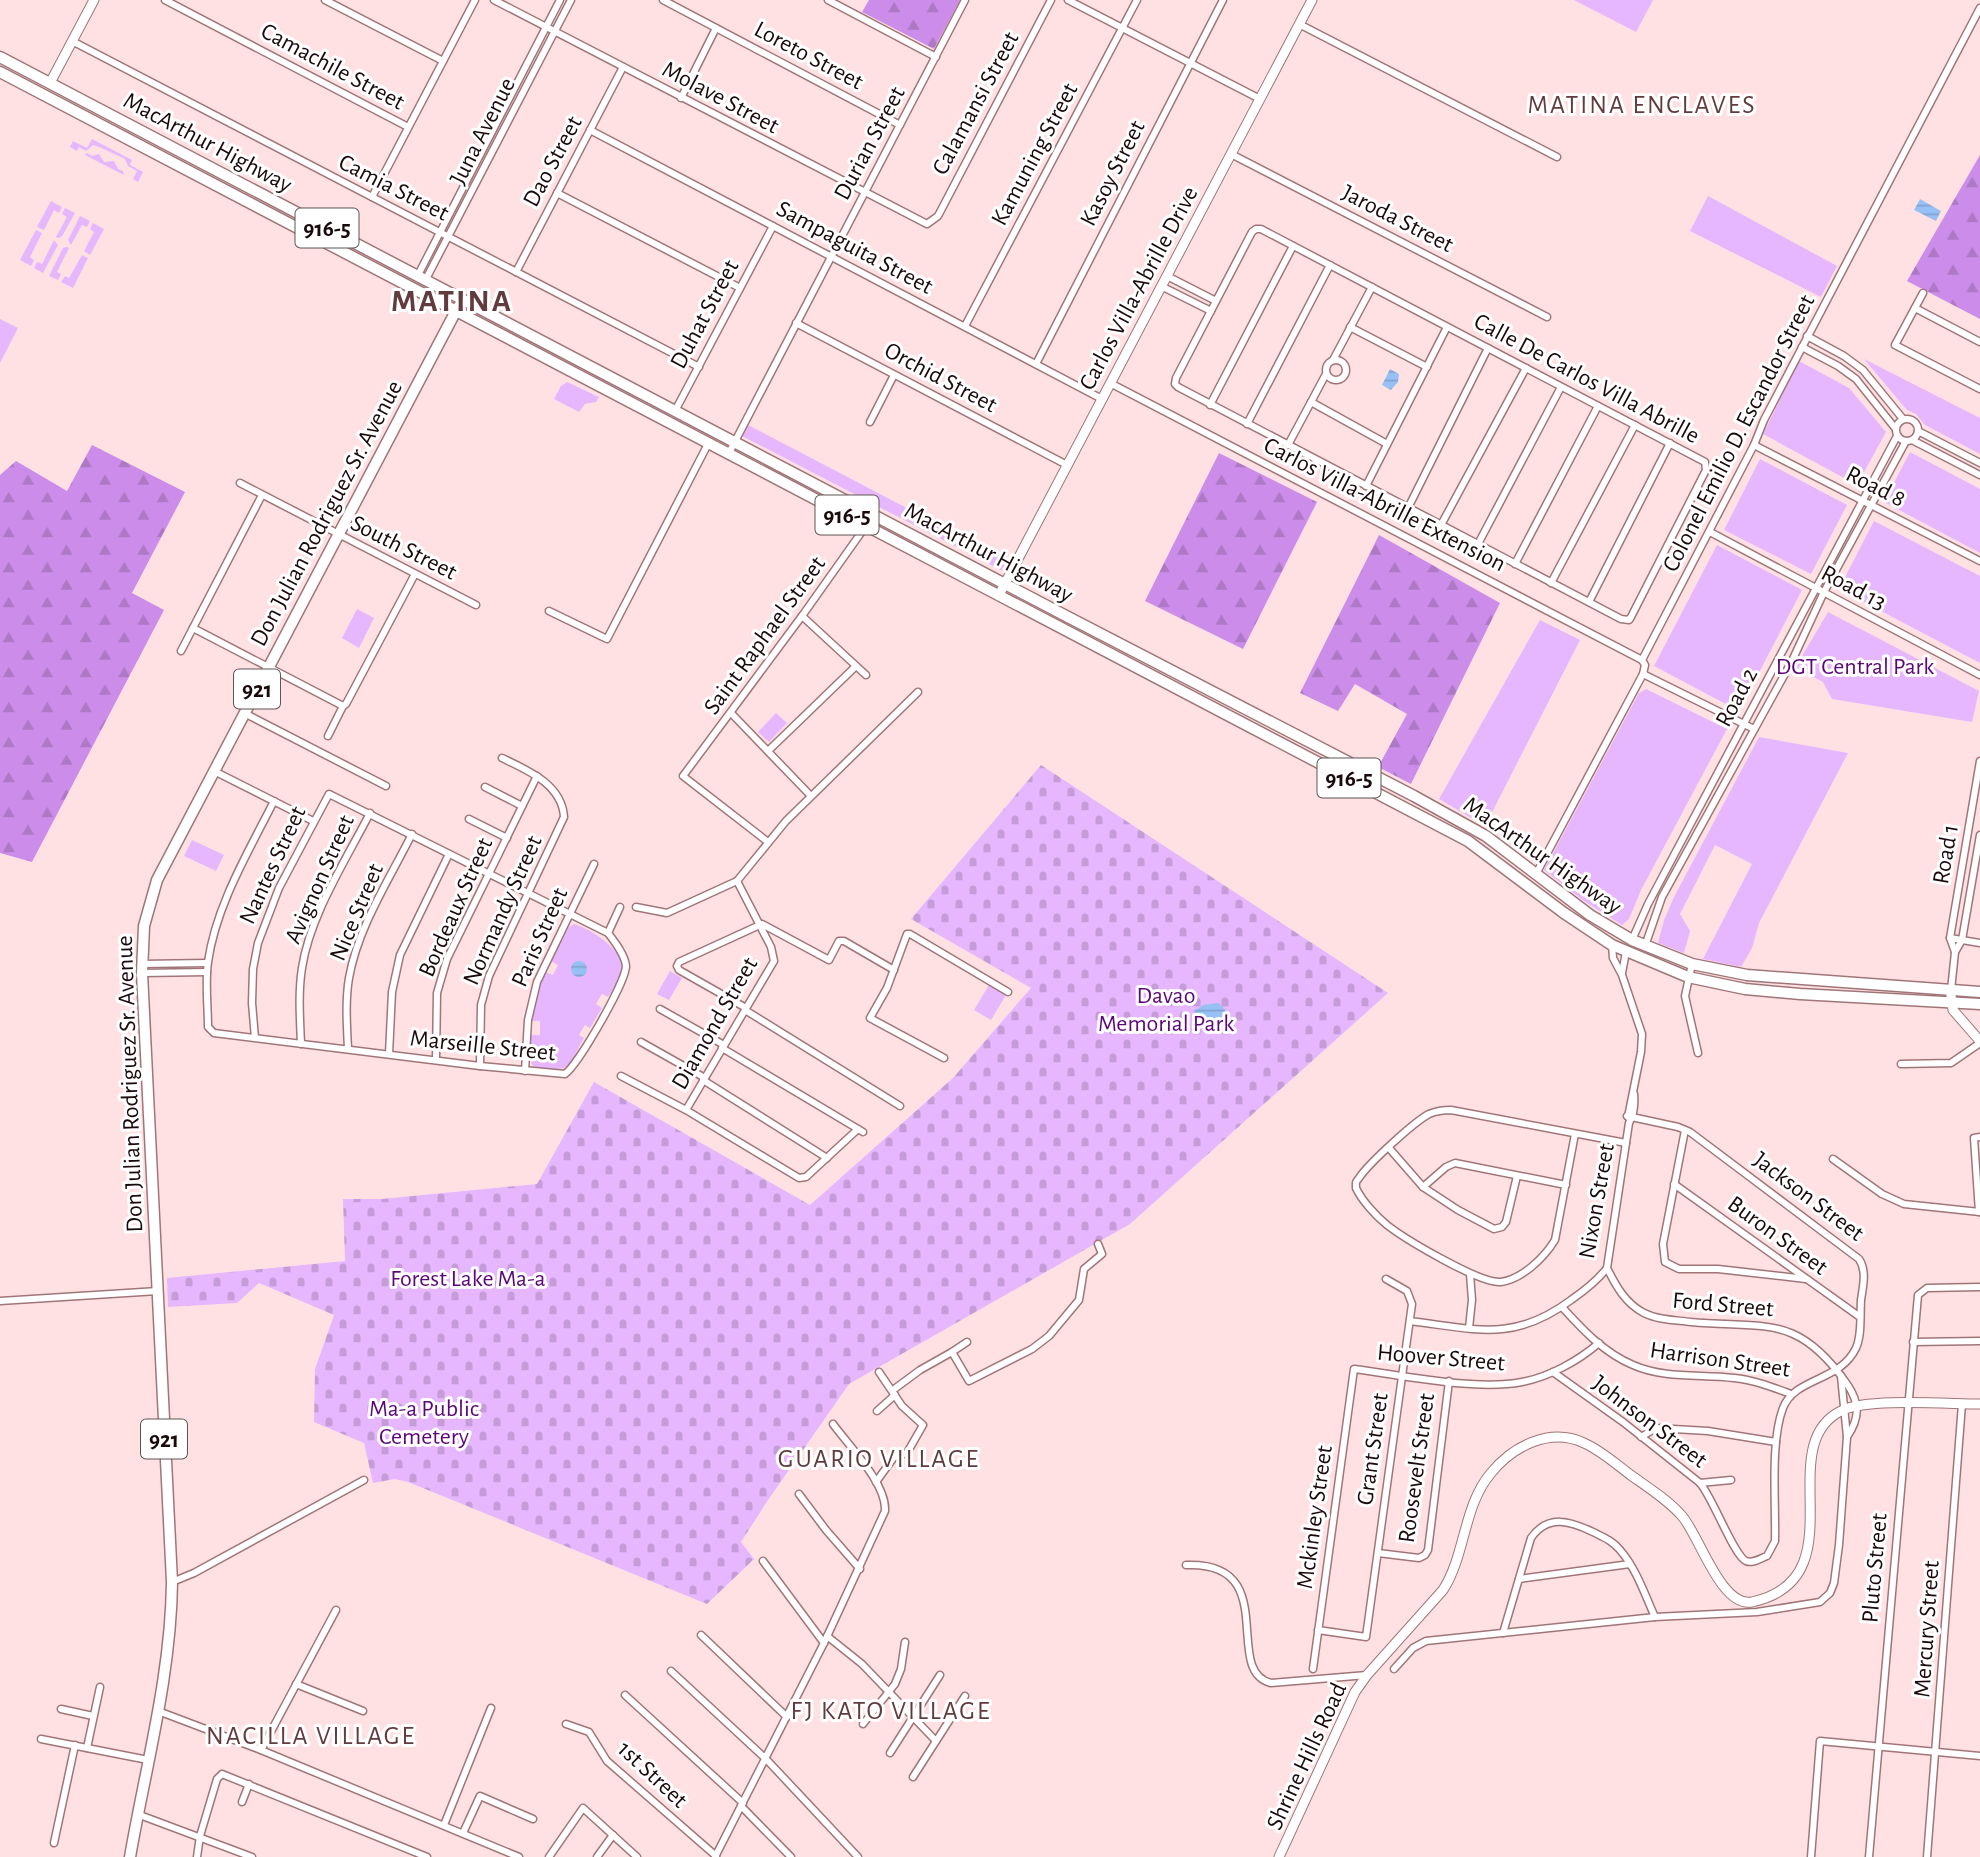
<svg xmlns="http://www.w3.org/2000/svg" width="1980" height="1857" viewBox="0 0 1980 1857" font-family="'Alegreya Sans',sans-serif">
<defs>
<pattern id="forest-firs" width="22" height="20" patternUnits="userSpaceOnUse" patternTransform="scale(1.75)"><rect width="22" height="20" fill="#cb8de9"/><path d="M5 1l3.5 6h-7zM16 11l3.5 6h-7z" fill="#ae78c7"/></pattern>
<pattern id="cemetery-stones" width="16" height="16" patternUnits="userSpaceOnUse" patternTransform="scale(1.75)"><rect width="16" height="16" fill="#e6b7fe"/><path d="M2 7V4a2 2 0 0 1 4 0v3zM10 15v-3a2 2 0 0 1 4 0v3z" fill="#c59cd8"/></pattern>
<pattern id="water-rules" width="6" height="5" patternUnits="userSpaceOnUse" patternTransform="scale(1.75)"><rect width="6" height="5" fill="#97c1f4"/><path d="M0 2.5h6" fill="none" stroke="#82a4d0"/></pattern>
</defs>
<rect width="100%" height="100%" fill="#ffe1e3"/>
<!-- green -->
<g fill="#e6b7fe">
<polygon points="1574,0 1653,0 1636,32"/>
<path d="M92,139L132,160L130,165L143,172L138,182L133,179L137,171L128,166L125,159C121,157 96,145 93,145L86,151L79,147L77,151L70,147L73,141L87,148Z"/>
<polygon points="87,153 92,156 99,154 104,162 114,161 118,169 123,171 124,175 85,155"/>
<polygon points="1708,196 1837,266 1821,297 1690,231"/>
<polygon points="51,201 62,207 59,213 54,210 44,230 37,227"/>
<polygon points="65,208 75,213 62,236 59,238 56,237 67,217 62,214"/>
<polygon points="80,216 90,221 87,227 82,225 71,245 68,240"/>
<polygon points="93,223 104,229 90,255 84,251 94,232 90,229"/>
<polygon points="36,230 42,233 30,257 34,260 31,266 20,260"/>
<polygon points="54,240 58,245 43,273 34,268 37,262 42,264"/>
<polygon points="67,247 69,248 57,272 61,274 58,280 49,276 63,248"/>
<polygon points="82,255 88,258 73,288 61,282 65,276 69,278"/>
<polygon points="0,319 18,328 0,363"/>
<polygon points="1864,359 1980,418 1980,454 1925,425 1916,414 1907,410"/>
<polygon points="1799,361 1849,388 1886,432 1857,485 1763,434"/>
<polygon points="567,382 599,397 596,402 585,404 579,412 554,399 561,386"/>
<polygon points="748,425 1008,561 1003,571 742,436"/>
<polygon points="1910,452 1980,489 1980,553 1884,502"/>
<polygon points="1760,459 1847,505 1811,574 1724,530"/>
<polygon points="1874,521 1980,576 1980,663 1839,589"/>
<polygon points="1717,545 1802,590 1739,711 1654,666"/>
<polygon points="357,609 374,618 359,648 342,638"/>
<polygon points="1828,612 1979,691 1972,722 1832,699 1823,682 1795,668"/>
<polygon points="1540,620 1580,640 1485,826 1439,799"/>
<polygon points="1646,689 1727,729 1641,890 1629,919 1622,925 1584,901 1544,870 1639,693"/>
<polygon points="776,713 787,723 769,742 758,732"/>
<polygon points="1759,737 1848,753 1759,923 1752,948 1741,967 1703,959 1752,864 1715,845 1680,914 1690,931 1684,953 1658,943 1664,920 1674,897"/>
<polygon points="192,840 224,855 216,871 184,856"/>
<path d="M574,924C591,929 627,951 622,973C621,981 613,990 608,997L602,994L596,1004L602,1008L590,1028L585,1025L579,1035L584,1038C566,1069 573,1072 535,1068L531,1063V1035H540V1021H532C533,1004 538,987 545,972L553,975L558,965L551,961L569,927Z"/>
<polygon points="670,971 682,978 669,1000 657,994"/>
<polygon points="989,985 1006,995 991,1020 974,1010"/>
</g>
<!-- forest -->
<g fill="url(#forest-firs)">
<polygon points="869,0 960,0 934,49 862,12"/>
<polygon points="1980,155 1980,319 1907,281"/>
<polygon points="92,445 185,492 132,593 164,610 32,862 0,853 0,475 16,461 67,491"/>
<polygon points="1219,453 1317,502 1243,649 1145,601"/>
<polygon points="1379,535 1500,603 1411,784 1378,767 1407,714 1355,684 1338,711 1300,693"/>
</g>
<!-- cemetery -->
<polygon fill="url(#cemetery-stones)" points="1041,765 1388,993 1130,1224 849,1384 768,1500 741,1542 754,1559 707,1604 408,1482 395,1479 373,1483 364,1443 314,1422 315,1369 334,1315 259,1283 237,1303 168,1307 167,1278 345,1261 343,1199 382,1199 537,1184 594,1082 810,1205 953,1078 1031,988 911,919"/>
<!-- water -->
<g fill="url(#water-rules)">
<polygon points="1920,199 1941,211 1936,221 1914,210"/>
<polygon points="1390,369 1399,374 1398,382 1391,390 1382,385"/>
<circle cx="579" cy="969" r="8"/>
<path d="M1218,1003C1227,1009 1229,1017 1228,1028H1225L1217,1020L1195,1013L1194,1011L1203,1005Z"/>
</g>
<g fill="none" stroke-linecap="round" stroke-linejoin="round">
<defs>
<g id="street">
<polyline points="165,0 408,127"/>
<polyline points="325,0 443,61"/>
<polyline points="494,0 927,224 938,216 1051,0"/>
<polyline points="663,0 900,125"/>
<polyline points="828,0 936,57"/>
<polyline points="1068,0 1260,99"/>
<polyline points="1299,24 1557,157"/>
<polyline points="72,41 699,367"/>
<polyline points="681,98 716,28"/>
<polyline points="590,130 1102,399"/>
<polyline points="1231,154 1547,317"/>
<polyline points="557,193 740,288"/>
<polyline points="372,197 475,0"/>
<polygon points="1256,229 1261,229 1705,462 1706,470 1631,617 1629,620 1621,619 1178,387 1175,384 1176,378 1252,232"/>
<polyline points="516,272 623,67"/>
<polyline points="418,275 560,0"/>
<polyline points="1167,276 1216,301"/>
<polyline points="426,279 571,0"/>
<polyline points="1161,286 1211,311"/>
<polyline points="1923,293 1895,345 1980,389"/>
<polyline points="1915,308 1980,342"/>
<polyline points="796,323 1067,465"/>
<polyline points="965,326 1137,0"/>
<polyline points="1350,327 1427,367"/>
<polyline points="1807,336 1844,356 1863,370 1903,419"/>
<polyline points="1802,347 1838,366 1856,379 1895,428"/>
<circle cx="1336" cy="370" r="10"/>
<polyline points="1333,360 1372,287"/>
<polyline points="1036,364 1223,0"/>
<polyline points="1110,383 1642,660"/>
<polyline points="1311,402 1387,444"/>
<polyline points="1210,405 1293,246"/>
<polyline points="675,411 773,226"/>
<circle cx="1907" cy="430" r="11"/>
<polyline points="870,422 894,375"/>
<polyline points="1247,424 1330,265"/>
<polyline points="1918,431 1980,463"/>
<polyline points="1912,440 1980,475"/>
<polyline points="1288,445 1326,374"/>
<polyline points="1754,445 1980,561"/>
<polyline points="729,453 965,0"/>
<polyline points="240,483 476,605"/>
<polyline points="1366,486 1447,327"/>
<polyline points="1408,508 1488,348"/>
<polyline points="1441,525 1526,368"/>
<polyline points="1710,532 1980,675"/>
<polyline points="1478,544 1561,387"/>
<polyline points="1515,564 1598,406"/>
<polyline points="1551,583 1635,425"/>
<polyline points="1589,602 1670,443"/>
<polyline points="549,611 607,639 709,442"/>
<polyline points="802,616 866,675"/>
<polyline points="193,628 343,706 346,704 415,574"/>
<polyline points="181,651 262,495"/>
<polyline points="1643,674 1754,729"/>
<polyline points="244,713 386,786"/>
<polyline points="731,713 810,795"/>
<polyline points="328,736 343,706"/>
<polyline points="768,751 855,667"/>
<polyline points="214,771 313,821"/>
<polyline points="485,787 522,806"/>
<polyline points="469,819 507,838"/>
<polyline points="768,842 683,776 802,616 868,523"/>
<polyline points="1536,874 1643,674 1645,665 1642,660 1754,445 1764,420 1980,8"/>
<polyline points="636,907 667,913 737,881 786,821 918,692"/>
<polyline points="608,933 620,907"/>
<polyline points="1950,938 1980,943"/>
<polyline points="1632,940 1648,904 1897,436"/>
<polyline points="1612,945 1613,958 1622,975 1642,1034 1641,1052 1628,1117"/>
<polyline points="1645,946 1662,897 1792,661 1824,592 1906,441"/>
<polyline points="1955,952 1950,938 1980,761"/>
<polyline points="142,964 207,963"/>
<polyline points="1692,964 1685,996 1698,1053"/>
<polyline points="142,973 207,972"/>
<polyline points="1622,973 1626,952"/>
<polyline points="1951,990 1955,952 1962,940 1980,835"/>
<polyline points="746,1008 679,970 677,966 679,962 762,924 829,960 839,941 844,941 894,970"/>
<polyline points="660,1009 724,1045"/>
<polyline points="745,1010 900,1106"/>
<path d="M255,1038L252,1003L253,969L258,943L279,888L329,794L608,933C615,942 625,955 626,966C626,982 578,1065 565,1074L480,1066L214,1033L208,1027C208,1006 205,983 208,962C216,905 249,851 274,801"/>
<polyline points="641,1042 705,1078"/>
<path d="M301,1044C300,1019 298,993 302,968C310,915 346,860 370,813"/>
<polyline points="722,1048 863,1132"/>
<path d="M348,1049C347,1026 345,1002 349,978C358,927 389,880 412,834"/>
<polyline points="389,1054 392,992 400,955 449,854"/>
<polyline points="944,1058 870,1018 887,988 907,934 910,934 1008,992"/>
<polyline points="436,1060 437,993 447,959 537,776"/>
<polyline points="1901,1064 1951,1063 1980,1043"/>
<path d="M480,1066L481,1005L489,976L564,817C562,784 527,770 502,758"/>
<polyline points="525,1071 528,1020 537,982 594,864"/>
<polyline points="621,1076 686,1110 799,1178 806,1177 858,1129"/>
<polyline points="703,1080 827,1158"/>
<polyline points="686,1110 774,961 771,947 737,881"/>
<polyline points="1685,1130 1663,1244 1665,1262 1679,1269 1718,1269 1806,1279"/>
<path d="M1575,1134L1555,1240C1544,1258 1522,1279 1501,1282C1480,1284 1405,1239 1387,1225C1376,1216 1362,1201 1356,1188C1356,1182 1355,1183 1359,1178C1369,1163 1414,1122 1429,1114C1436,1111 1443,1110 1451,1110L1626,1143"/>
<polyline points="1389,1148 1423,1187 1458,1210 1494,1229 1502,1227 1506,1222 1517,1176"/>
<polyline points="1833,1159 1882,1194 1904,1204 1980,1212"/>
<polyline points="1674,1184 1860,1317"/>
<polyline points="1423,1187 1446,1167 1455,1163 1566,1185"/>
<polyline points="1979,1212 1974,1138 1980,1137"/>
<path d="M1607,1268C1616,1286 1625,1303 1644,1313C1658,1320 1675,1320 1691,1322C1766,1329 1797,1313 1847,1384C1860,1403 1860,1418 1847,1437"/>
<polyline points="0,1301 158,1291"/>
<path d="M1562,1307C1582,1329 1604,1353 1633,1365C1665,1379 1700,1374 1734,1378C1754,1380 1772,1387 1791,1394"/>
<path d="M1410,1321C1476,1329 1513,1343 1571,1300C1584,1291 1597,1281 1607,1268L1629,1123C1634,1114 1635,1104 1634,1094"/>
<polyline points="1469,1328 1472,1300 1470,1274"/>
<polyline points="1913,1342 1980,1341"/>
<polyline points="952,1352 967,1342"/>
<path d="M1553,1372L1623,1422L1700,1483C1713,1498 1734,1556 1746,1561C1753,1564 1761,1558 1767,1556L1775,1541C1776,1503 1770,1442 1783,1408C1795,1377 1840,1382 1856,1348C1862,1335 1860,1315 1861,1300C1863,1286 1867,1271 1859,1259L1690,1132L1678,1127L1627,1116"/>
<polyline points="893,1390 920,1370 952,1352 969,1381 1032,1349 1049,1336 1079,1300 1084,1269 1102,1254 1098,1244"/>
<polyline points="877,1411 895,1395"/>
<polyline points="1641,1437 1656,1428 1708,1431 1776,1442"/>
<polyline points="876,1482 894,1457 907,1453 923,1425 902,1406 879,1372"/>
<polyline points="1700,1483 1731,1480"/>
<polyline points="799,1494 826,1530 860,1569"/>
<polyline points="1378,1553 1419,1558 1425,1555 1428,1550 1449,1381"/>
<polyline points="763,1561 824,1643"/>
<path d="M1186,1565C1283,1561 1221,1671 1271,1683L1367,1675"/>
<polyline points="1519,1579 1630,1564"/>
<polyline points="172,1582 194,1573 364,1480"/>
<polyline points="1318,1630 1366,1637 1412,1304 1407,1291 1386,1279"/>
<path d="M1503,1633L1531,1538C1548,1514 1570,1521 1593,1532C1603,1537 1613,1541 1620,1550C1636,1568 1645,1595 1655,1617"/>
<polyline points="701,1635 787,1717"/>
<polyline points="827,1636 862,1664 936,1741"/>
<path d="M1313,1669L1354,1369C1402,1375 1475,1391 1522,1382C1549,1377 1578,1361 1599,1343"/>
<polyline points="1394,1669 1413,1648 1426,1641 1655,1617 1757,1612 1820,1602 1830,1593 1834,1583 1839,1545 1847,1437 1841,1376"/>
<polyline points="671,1671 766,1759 858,1857"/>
<polyline points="296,1684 363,1711"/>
<polyline points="625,1695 743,1803"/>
<polyline points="61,1709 93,1716"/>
<polyline points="158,1711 261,1750 519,1857"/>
<polyline points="566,1724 589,1732 607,1761 716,1856"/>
<polyline points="863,1724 895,1684 901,1669 905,1642"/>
<polyline points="41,1739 148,1760"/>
<polyline points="87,1748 100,1687"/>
<polyline points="261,1750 336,1610"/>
<polyline points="890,1753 940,1675"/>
<polyline points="913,1777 965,1696"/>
<polyline points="242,1802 249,1784"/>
<polyline points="741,1806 791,1857"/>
<polyline points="137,1814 252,1857"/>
<polyline points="444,1825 491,1708"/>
<polyline points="463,1833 480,1796 533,1819"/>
<polyline points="54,1843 75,1745"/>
<polyline points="197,1857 200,1836 217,1779 222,1774 427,1857"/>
<polyline points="549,1857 583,1808 637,1857"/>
<polyline points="597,1857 613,1835"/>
<path d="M715,1857L824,1643L885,1511C887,1484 849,1446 833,1424"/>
<polyline points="1811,1857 1820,1741 1980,1756"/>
<polyline points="1869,1857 1918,1295 1927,1288 1980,1287"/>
<polyline points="1927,1857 1962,1404"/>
</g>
<g id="secondary">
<polyline points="50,83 94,0"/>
<polyline points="999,595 1312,0"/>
<polyline points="1951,996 1953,1010 1980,1041"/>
<path d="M1279,1857L1355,1692L1367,1675L1443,1590C1466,1554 1463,1506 1491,1473C1513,1446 1550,1427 1584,1443C1602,1451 1617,1465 1632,1476C1649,1488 1668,1500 1682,1516C1699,1535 1721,1608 1752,1602C1861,1578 1768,1444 1843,1410C1868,1398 1949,1404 1980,1404"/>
</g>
<g id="primary">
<polyline points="0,57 1068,617 1414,796 1486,836 1590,915 1632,940 1692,964 1747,975 1980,992"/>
<polyline points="0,72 1468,841 1564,913 1612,945 1688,977 1745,989 1800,994 1980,1004"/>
<path d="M130,1857C146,1765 171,1675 172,1582L142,973L144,926L157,880L458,307"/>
</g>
</defs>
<!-- street casing -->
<use href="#street" stroke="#a17578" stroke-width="9"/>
<!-- secondary casing -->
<use href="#secondary" stroke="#a17578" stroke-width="11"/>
<!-- primary casing -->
<use href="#primary" stroke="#a17578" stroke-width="13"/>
<!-- street -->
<use href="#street" stroke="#fff" stroke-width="6"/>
<!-- secondary -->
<use href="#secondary" stroke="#fff" stroke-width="9"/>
<!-- primary -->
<use href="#primary" stroke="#fff" stroke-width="10"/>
</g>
<g text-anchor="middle" stroke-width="6" stroke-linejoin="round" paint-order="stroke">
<!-- shield labels -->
<g fill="#fff" stroke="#5f5455" stroke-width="2">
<rect x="295.5" y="208.5" width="63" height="39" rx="5"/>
<rect x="815.5" y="495.5" width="63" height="39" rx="5"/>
<rect x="234" y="669.5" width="46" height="39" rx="5"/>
<rect x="1317.5" y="758.5" width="63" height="39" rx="5"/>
<rect x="141" y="1419.5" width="46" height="39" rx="5"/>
</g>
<g font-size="23" font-weight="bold" fill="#1a0a0c">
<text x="327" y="236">916-5</text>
<text x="847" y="523">916-5</text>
<text x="257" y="697">921</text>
<text x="1349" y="786">916-5</text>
<text x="164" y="1447">921</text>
</g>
<!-- street labels -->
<g font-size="24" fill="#1a0a0c" stroke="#fff">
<text transform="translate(809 55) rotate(28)" y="8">Loreto Street</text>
<text transform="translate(333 66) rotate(28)" y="8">Camachile Street</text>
<text transform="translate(721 97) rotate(28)" y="8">Molave Street</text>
<text transform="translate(975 103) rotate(-62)" y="8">Calamansi Street</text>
<text transform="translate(482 131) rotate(-63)" y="8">Juna Avenue</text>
<text transform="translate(208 142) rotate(28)" y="8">MacArthur Highway</text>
<text transform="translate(869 143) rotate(-62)" y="8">Durian Street</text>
<text transform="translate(1034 154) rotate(-62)" y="8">Kamuning Street</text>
<text transform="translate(552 161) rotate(-62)" y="8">Dao Street</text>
<text transform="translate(1112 173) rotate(-63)" y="8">Kasoy Street</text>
<text transform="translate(394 187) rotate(27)" y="8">Camia Street</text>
<text transform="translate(1398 218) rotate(27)" y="8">Jaroda Street</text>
<text transform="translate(855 247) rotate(28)" y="8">Sampaguita Street</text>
<text transform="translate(1138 288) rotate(-62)" y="8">Carlos Villa-Abrille Drive</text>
<text transform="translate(704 314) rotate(-62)" y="8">Duhat Street</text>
<text transform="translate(941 377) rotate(28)" y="8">Orchid Street</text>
<text transform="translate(1587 378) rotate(28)" y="8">Calle De Carlos Villa Abrille</text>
<text transform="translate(1738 433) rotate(-63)" y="8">Colonel Emilio D. Escandor Street</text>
<text transform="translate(1876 486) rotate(27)" y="8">Road 8</text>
<text transform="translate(1385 504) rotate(27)" y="8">Carlos Villa-Abrille Extension</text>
<text transform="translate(326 513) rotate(-62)" y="8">Don Julian Rodriguez Sr. Avenue</text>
<text transform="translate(404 547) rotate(27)" y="8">South Street</text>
<text transform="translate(989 552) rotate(28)" y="8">MacArthur Highway</text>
<text transform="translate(1854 587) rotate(28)" y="8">Road 13</text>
<text transform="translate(764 635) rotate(-54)" y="8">Saint Raphael Street</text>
<text transform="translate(1736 697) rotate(-62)" y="8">Road 2</text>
<text transform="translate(1945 854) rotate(-80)" y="8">Road 1</text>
<text transform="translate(1543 855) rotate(35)" y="8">MacArthur Highway</text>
<text transform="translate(272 865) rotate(-65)" y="8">Nantes Street</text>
<text transform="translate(319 879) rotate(-66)" y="8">Avignon Street</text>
<text transform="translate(455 907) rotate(-66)" y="8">Bordeaux Street</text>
<text transform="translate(502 910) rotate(-66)" y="8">Normandy Street</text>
<text transform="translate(356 912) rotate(-67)" y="8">Nice Street</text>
<text transform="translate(539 937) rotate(-66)" y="8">Paris Street</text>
<text transform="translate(714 1023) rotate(-60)" y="8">Diamond Street</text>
<text transform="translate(483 1045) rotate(6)" y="8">Marseille Street</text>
<text transform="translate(129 1084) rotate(-92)" y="8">Don Julian Rodriguez Sr. Avenue</text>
<text transform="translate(1809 1196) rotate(37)" y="8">Jackson Street</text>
<text transform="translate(1596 1201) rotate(-80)" y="8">Nixon Street</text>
<text transform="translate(1778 1235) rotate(36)" y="8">Buron Street</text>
<text transform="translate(1723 1304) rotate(5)" y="8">Ford Street</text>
<text transform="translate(1441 1357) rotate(5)" y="8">Hoover Street</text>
<text transform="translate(1720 1359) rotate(8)" y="8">Harrison Street</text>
<text transform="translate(1650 1421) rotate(37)" y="8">Johnson Street</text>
<text transform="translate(1372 1449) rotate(-82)" y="8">Grant Street</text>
<text transform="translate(1416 1468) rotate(-82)" y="8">Roosevelt Street</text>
<text transform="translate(1314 1517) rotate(-82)" y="8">Mckinley Street</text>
<text transform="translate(1874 1568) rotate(-85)" y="8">Pluto Street</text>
<text transform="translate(1926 1629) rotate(-86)" y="8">Mercury Street</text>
<text transform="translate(1306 1756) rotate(-65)" y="8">Shrine Hills Road</text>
<text transform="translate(653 1774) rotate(43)" y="8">1st Street</text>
</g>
<!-- park labels -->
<g font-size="24" fill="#5d067b" stroke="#fff">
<text x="1855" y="674">DGT Central Park</text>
<text x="1166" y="1003">Davao<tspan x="1166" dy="28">Memorial Park</tspan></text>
<text x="468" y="1286">Forest Lake Ma-a</text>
<text x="424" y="1416">Ma-a Public<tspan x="424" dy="28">Cemetery</tspan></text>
</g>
<!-- neighbourhood labels -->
<g font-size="26" letter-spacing="2" fill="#623b3e" stroke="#fff">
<text x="1642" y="113">MATINA ENCLAVES</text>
<text x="879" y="1467">GUARIO VILLAGE</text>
<text x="891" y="1719">FJ KATO VILLAGE</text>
<text x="311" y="1744">NACILLA VILLAGE</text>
</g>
<!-- district labels -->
<g font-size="32" font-weight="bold" letter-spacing="2" fill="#623b3e" stroke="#fff">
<text x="452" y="311">MATINA</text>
</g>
</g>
</svg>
